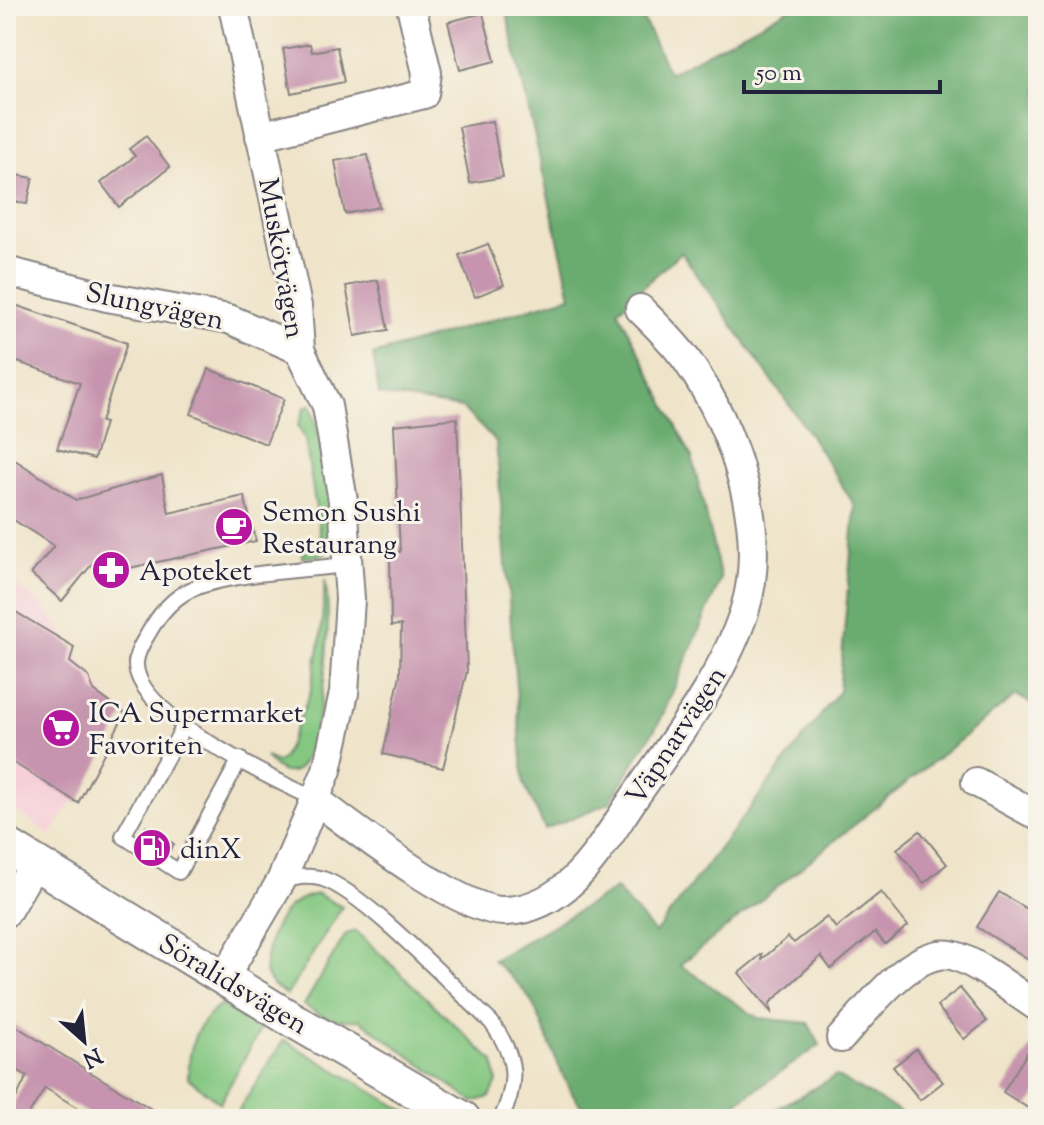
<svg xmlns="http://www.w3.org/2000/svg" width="1044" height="1125" viewBox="0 0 1044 1125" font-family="'Sorts Mill Goudy',serif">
<rect width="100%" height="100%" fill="#f7f3e8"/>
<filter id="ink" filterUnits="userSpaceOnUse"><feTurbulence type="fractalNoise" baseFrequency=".0125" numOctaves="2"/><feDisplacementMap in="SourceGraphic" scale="16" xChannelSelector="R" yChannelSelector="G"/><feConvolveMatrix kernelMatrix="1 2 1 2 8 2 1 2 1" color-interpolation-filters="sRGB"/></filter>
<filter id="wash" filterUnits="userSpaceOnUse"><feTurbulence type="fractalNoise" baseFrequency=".006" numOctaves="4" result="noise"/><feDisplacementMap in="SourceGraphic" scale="32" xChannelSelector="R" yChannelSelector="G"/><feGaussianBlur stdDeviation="1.8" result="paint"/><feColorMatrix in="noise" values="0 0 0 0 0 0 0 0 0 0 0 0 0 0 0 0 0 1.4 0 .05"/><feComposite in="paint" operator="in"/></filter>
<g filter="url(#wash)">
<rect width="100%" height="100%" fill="#efe4c9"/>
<!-- built -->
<polygon fill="#f6cfd8" points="6,576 46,609 122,720 51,835 6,804"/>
<!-- green -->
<g fill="#84c781" stroke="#53745e" stroke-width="2">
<path d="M311,405C318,428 341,530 330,548C325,557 311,556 302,558V553L317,547L321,541L305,439L298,426L305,407Z"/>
<path d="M325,580C333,616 324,745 297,770C282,777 274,767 265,756L277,763L283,758L310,694L321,637Z"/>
<path d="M317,894L342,907L287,995L274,986L265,973C266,938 279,900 317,894Z"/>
<path d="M356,931L494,1062L497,1082L490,1097L473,1102L360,1020C337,1021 322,1018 304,1005L346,934Z"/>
<path d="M221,1005L261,1028L220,1103L188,1078C189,1046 194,1024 221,1005Z"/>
<polygon points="284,1040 419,1119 233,1119"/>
</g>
<!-- forest -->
<g fill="#6bac6f" stroke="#466755" stroke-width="2">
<path d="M505,6H637L669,73L794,6H1038V707L1016,695L680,965L758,1018L808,1023L820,1045L713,1119H597C564,1102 550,1034 531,1001C523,986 506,973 493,960L616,889L655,933L839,691L855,506L806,429L681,252L618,310L692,457L721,579L661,719L609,803L545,829L524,784L496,442L462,408L379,395L373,355L571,296Z"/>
<polygon points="836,1076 913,1119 758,1119"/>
</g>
<g id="blocks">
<!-- building -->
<g fill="#c694ae">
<polygon points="483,13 495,61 460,70 448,22"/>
<polygon points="310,44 312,52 337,47 344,82 291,93 283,49"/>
<polygon points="492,121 503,177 470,183 459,127"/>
<polygon points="146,136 170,167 119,207 101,183 135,156 129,149"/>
<polygon points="368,155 379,207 345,214 335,161"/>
<polygon points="6,173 33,178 27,204 6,200"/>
<polygon points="488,244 504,285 475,297 459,255"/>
<polygon points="378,280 388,330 355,336 346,286"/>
<polygon points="6,302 127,343 101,422 105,423 94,459 57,449 80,383 6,358"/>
<polygon points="209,369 284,399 266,444 191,414"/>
<polygon points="457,418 467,671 443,768 383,754 400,675 401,625 391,626 390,552 400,552 394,425"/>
<polygon points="6,454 76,500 162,475 169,513 244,496 256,541 106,573 92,564 62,601 31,574 54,546 6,515"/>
<polygon points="6,606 74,647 70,662 89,677 94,691 125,713 78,803 6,758"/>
<polygon points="146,827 174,844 168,853 141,836"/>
<polygon points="920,831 947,864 924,883 897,849"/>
<polygon points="881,892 908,926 885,944 875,932 831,969 821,956 770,1003 771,1012 739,973 762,954 762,959 788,937 794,943 827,917 836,928"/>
<polygon points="999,892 1038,916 1038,965 977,927"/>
<polygon points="960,988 987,1021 964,1039 937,1006"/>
<polygon points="6,1020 85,1069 168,1119 96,1119 45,1088 26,1119 6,1119 27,1076 6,1064"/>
<polygon points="1038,1035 1038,1092 1028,1108 1003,1092"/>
<polygon points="916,1049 943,1082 920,1100 893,1067"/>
</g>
</g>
</g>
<g filter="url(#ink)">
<use href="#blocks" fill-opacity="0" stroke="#888382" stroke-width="2"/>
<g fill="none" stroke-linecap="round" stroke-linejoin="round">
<defs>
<g id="service">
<polyline points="184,726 123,836 179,872 240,759"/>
<path d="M315,799C275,780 133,714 136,662C137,651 143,642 148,634C158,616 171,599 190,590C227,573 304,570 347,565"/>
<path d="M281,881C295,878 309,874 323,879C364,892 455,989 491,1022C516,1056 519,1081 501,1119"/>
</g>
<g id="minor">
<polyline points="260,136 424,94 427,73 411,6"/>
<polyline points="6,271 107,297 229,319 300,350"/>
<polyline points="976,782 1038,816"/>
<path d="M315,799C352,827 463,914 506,911C569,908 601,847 632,801C673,741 723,679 745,609C769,530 734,428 688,362C675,343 657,326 640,309"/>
<polyline points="6,912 35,863"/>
<polyline points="224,978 281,881 302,832 327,770 344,693 350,599 343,501 327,406 300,350 297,306 233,6"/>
<path d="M841,1038C865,1012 917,940 958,957C986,968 1013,991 1038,1007"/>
</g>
<polyline id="tertiary" points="6,845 286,1016 463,1119"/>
</defs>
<!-- service casing -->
<use href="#service" stroke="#888382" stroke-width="18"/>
<!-- minor casing -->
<use href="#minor" stroke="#888382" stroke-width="32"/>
<!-- tertiary casing -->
<use href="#tertiary" stroke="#888382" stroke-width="38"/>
<!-- service -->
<use href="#service" stroke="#fff" stroke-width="14"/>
<!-- minor -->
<use href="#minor" stroke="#fff" stroke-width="28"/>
<!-- tertiary -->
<use href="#tertiary" stroke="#fff" stroke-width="34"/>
</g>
</g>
<!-- icons -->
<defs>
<symbol id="cafe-disc" viewBox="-11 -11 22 22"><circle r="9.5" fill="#b5179e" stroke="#f7f3e8"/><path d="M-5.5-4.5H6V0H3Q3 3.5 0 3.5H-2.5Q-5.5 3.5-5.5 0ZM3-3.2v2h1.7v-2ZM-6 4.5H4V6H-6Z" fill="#fff"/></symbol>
<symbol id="pharmacy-disc" viewBox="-11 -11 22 22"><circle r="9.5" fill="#b5179e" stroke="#f7f3e8"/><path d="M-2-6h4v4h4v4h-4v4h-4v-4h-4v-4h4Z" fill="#fff"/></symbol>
<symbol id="supermarket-disc" viewBox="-11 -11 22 22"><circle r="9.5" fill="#b5179e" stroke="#f7f3e8"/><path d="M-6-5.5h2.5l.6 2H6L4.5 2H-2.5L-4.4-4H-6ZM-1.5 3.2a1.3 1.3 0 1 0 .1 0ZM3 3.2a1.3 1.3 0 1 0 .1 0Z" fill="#fff"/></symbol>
<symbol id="fuel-disc" viewBox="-11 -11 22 22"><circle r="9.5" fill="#b5179e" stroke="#f7f3e8"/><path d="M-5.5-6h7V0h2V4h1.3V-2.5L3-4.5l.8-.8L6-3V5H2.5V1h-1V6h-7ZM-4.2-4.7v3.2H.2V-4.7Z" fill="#fff"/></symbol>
</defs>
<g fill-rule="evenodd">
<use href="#cafe-disc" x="212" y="505" width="44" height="44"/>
<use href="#pharmacy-disc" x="89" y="548" width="44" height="44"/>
<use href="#supermarket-disc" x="39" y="706" width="44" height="44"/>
<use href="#fuel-disc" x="130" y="826" width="44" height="44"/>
</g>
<g text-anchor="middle" stroke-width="6" stroke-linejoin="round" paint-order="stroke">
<!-- street labels -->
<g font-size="28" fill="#22223b" stroke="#f7f3e8">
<text transform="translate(283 258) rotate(80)" y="10">Muskötvägen</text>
<text transform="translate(155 305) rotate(12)" y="10">Slungvägen</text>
<text transform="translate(675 735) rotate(-57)" y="10">Väpnarvägen</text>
<text transform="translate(234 983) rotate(31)" y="10">Söralidsvägen</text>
</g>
<!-- poi labels -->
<g font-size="28" fill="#22223b" stroke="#f7f3e8" text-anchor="start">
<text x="262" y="521">Semon Sushi<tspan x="262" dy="32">Restaurang</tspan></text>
<text x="139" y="580">Apoteket</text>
<text x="89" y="722">ICA Supermarket<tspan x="89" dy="32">Favoriten</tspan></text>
<text x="180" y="858">dinX</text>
</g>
</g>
<!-- margin -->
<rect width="1044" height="1125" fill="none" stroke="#f7f3e8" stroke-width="32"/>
<!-- north arrow -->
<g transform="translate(84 1041) rotate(153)" stroke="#f7f3e8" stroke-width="6" paint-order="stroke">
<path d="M0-6L14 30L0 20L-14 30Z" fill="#22223b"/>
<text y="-12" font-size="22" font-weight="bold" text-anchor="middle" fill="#22223b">N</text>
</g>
<!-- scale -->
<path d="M744 80v12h196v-12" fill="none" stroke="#22223b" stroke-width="4"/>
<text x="756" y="80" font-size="24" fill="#22223b" stroke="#f7f3e8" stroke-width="6" paint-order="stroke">50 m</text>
</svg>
